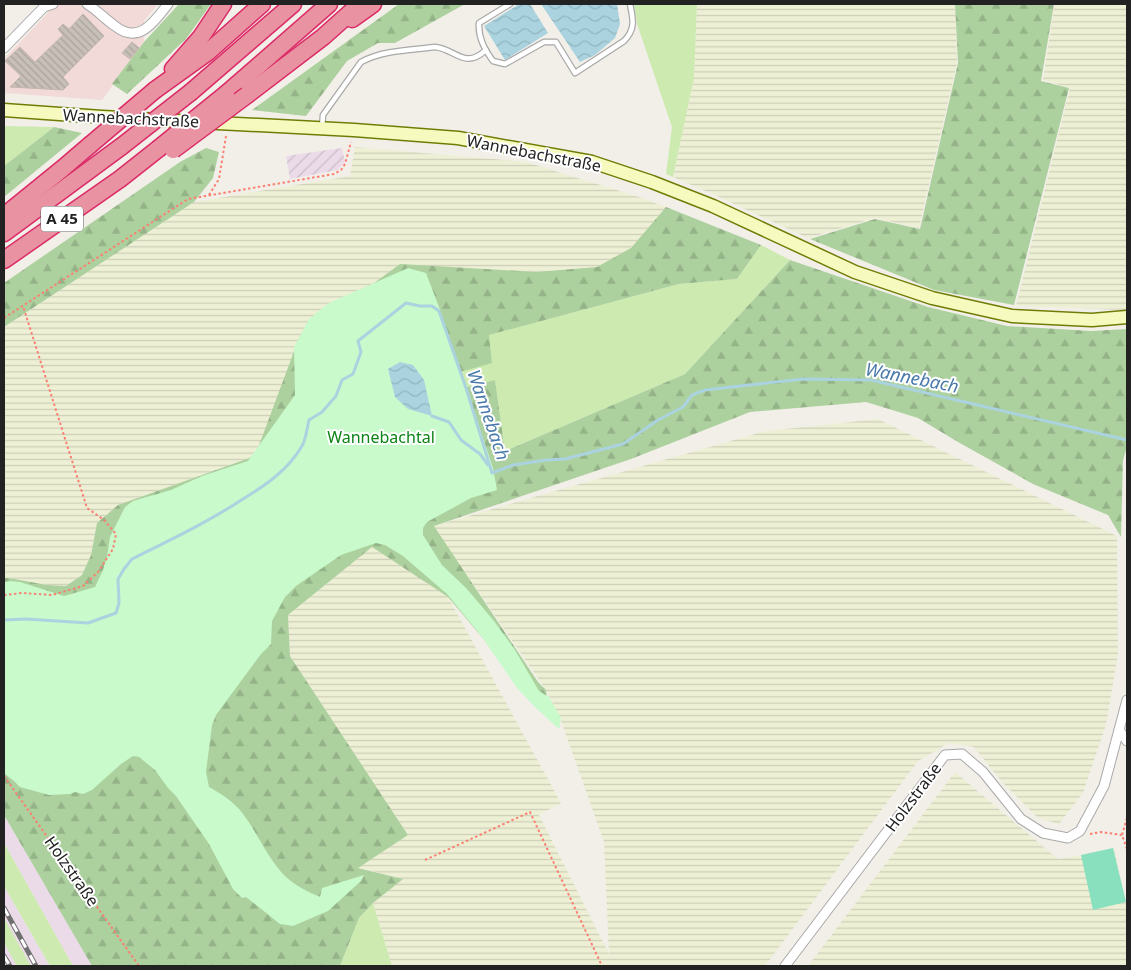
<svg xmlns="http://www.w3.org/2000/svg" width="1131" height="970" viewBox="0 0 1131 970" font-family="'Noto Sans',sans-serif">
<defs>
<pattern id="industrial-furrows" width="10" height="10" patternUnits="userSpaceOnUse" patternTransform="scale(1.25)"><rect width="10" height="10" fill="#ebdbe8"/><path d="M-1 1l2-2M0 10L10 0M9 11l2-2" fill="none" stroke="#c9bcc7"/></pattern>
<pattern id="farmland-rules" width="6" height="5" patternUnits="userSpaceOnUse" patternTransform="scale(1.25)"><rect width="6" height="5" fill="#eef0d5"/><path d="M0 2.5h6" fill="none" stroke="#ccceb7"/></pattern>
<pattern id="forest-firs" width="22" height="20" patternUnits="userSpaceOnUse" patternTransform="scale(1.25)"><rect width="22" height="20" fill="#add19e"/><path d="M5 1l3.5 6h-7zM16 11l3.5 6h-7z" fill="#95b388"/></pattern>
<pattern id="water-waves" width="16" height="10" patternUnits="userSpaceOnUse" patternTransform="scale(1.25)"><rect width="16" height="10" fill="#aad3df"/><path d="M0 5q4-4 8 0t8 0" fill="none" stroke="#92b5bf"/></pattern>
<pattern id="building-back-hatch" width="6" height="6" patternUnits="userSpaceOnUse" patternTransform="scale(1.25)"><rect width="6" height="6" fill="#c7bfb8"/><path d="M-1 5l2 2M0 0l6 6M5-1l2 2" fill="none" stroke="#aba49e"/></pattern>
</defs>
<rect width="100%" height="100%" fill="#f2efe9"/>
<!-- commercial -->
<polygon fill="#f2dad9" points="56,4 158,4 144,21 144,42 102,100 4,93 4,59"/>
<!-- industrial -->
<polygon fill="url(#industrial-furrows)" points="342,148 345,162 338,170 290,179 286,156"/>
<!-- railway -->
<g fill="#ebdbe8">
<polygon points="4,815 54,900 92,966 73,966 4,843"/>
<polygon points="4,886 50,966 4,966"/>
</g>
<!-- farmland -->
<g fill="url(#farmland-rules)">
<polygon points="697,4 955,4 957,63 919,228 875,218 808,238 719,197 673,177 694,78"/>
<polygon points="1056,4 1127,4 1127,310 1016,306 1070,88 1043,80 1054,7"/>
<polygon points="355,147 526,162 639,197 666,207 631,248 597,267 536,272 255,456 118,505 97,523 91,555 82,575 66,586 47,585 9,578 4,578 4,327 194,202 350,176"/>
<polygon points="878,419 1117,536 1118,654 1106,725 1083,793 1059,824 1038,818 1002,782 974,747 949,743 918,761 765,966 392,966 373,903 402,879 357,867 408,835 290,656 288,615 372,547 448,597 561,803 539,815 609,954 604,842 560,718 546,690 433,526 766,431"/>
<polygon points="955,772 1058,859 1081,855 1114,848 1127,908 1127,966 808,966"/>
</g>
<!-- grass -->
<g fill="#cdebb0">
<polygon points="634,4 697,4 694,78 673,177 666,174 672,127 637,24"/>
<polygon points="4,126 54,127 4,166"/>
<polygon points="761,245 790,260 685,374 505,451 495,381 357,445 488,335 679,284 737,279"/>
<polygon points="4,843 73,966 50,966 4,886"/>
<polygon points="373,903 392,966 340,966 359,918"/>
<polygon points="4,918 31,966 17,966 4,943"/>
</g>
<!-- forest -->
<g fill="url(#forest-firs)">
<polygon points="179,4 211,4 186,39 127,94 112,84 144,42"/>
<polygon points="399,4 465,4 395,43 378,43 347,61 306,116 252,110"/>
<polygon points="955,4 1054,4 1041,81 1069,88 1014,305 934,290 810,239 875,219 920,229 958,63"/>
<polygon points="54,127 82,133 4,197 4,166"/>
<polygon points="206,148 219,152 213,178 194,202 4,327 4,283 180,162"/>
<polygon points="666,207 761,245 737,279 679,284 489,335 492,363 456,373 460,389 495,380 505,451 685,374 790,260 928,307 1007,326 1091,331 1127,329 1127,447 1123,460 1121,537 1108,515 1033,484 958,442 918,418 866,402 750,412 631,459 434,526 538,682 546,690 548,707 531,695 448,597 372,547 288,615 290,656 408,835 358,868 403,879 373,903 359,918 340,966 92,966 4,815 4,578 9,578 47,585 66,586 82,575 91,555 97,523 118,505 255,456 299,338 400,264 536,272 597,267 631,248"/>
</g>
<!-- park -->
<path fill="#c8facc" d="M408,268L426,273L439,307L493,468L497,490L471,498L427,522L423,528V535L442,565L467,589L494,621L515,650L539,691L549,697L561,718L559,729L536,708L517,688L482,637L447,594L403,556L385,545L376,543L341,555L296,586L285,597L272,621L271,644L261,654L216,715L212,725L206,772L209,787C220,793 231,800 240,810C257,831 267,858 286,877C296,886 308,892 320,897L322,888L364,875L361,881L328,911L293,926L280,924L246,897L242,898L233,889L209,844L176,796L168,788L155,770L139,757L133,756L121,764L92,790L83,794L75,792L70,794L49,795L20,787L14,781L4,773V582L10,581L20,582L64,596L95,587L103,570L107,557L110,537L125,507L133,501L171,490L202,476L248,461L295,395L294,347L309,319L329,303Z"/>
<!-- pitch -->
<polygon fill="#88e0be" points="1113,848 1126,902 1093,910 1081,855"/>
<!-- water -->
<g fill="url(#water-waves)">
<polygon points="519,4 530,4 548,33 505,60 484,26"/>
<polygon points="541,4 617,4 620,24 615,38 595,55 580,62"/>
<polygon points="400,362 413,365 424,380 432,416 408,409 395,397 388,369"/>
</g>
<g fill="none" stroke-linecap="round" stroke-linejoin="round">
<!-- stream -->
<g stroke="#aad3df" stroke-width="3">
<polyline points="432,416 449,422 461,440 480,454 488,465"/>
<path d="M4,620L26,619L88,623L116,613L119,603L118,579L124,569L132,559C170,540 208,522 243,499C266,485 288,470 302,446C306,439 307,428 309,420L322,412L336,396L342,380L353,374L361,352L358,341L406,303L420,306H432L439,311L466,388L492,473L513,465L546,460L565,459L623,444L658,420L683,407L692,395L705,390L803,379L871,380L1127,440"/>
</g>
</g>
<!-- building -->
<g fill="url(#building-back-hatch)" stroke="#c4b6ab">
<polygon points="83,14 104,36 63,77 69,84 63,90 10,87 21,76 5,61 20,47 35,62 63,35 58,29 63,24 69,29"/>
<polygon points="132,42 139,48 130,59 122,53"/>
</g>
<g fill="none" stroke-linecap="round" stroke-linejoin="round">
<defs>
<g id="lane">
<path d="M510,4L479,23C478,38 485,50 493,61L505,64L544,42H556L575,73L624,41C636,29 633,19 630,4"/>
<path d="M322,128L323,115L361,62C383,50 411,50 435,47C456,49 464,70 486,50"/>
</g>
<g id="street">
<path d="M87,4C97,10 105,19 115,26C139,45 154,22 168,4"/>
<polyline points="4,48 44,7 53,4"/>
<polyline points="1119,730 1127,741"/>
<polyline points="785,966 945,755 962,754 983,772 1021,819 1043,833 1068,838 1080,831 1104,786 1127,700"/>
</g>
<polyline id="secondary" points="4,110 102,117 354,130 458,138 592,162 652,182 713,206 855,272 932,298 1012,316 1092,320 1127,317"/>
<g id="highway">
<polyline points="352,19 373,4"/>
<polyline points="173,69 201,37 223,4"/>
<polyline points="155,90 208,52 262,4"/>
<polyline points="191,92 293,4"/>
<polyline points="226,94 329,4"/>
<polyline points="247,95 323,37 360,4"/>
<polyline points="4,216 62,169 90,145"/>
<polyline points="4,233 122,146"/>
<polyline points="4,260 120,179 158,149"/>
</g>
</defs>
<!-- lane casing -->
<use href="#lane" stroke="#a9a9a9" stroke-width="7"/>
<!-- street casing -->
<use href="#street" stroke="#a9a9a9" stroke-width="11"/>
<!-- secondary casing -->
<use href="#secondary" stroke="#707d05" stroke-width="15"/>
<!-- highway casing -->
<use href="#highway" stroke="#dc2a67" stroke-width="19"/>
<!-- path -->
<g stroke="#fa8072" stroke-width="2" stroke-dasharray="2.5 2.5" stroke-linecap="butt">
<polyline points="209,195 219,179 226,136"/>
<polyline points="4,318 188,199 334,174 341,170 345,164 351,142"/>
<polyline points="4,595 22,593 52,595 83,586 98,572 113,549 116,534 104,520 87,508 23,306"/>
<polyline points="4,776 139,966"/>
<polyline points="1127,818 1122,835 1127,849"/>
<polyline points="1090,834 1101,832 1122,835"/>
<polyline points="425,860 530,812 602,966"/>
</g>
<!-- lane -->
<use href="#lane" stroke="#fff" stroke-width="4.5"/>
<!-- street -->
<use href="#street" stroke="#fff" stroke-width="9"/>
<!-- secondary -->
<use href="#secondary" stroke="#f7fabf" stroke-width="12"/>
<!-- highway -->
<use href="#highway" stroke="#e892a2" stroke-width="16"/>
<defs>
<g id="rail">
<polyline points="4,908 36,966"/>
<polyline points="4,956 10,966"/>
</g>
</defs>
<!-- rail casing -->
<use href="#rail" stroke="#707070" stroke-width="5"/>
<!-- rail -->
<use href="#rail" stroke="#fff" stroke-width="3" stroke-dasharray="9" stroke-linecap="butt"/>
<defs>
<g id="highway-bridge">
<polyline points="90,145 155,90"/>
<polyline points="122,146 191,92"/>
<polyline points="158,149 226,94"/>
<polyline points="173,150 247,95"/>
</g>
</defs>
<!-- highway-bridge casing -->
<use href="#highway-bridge" stroke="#dc2a67" stroke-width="19" stroke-linecap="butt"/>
<!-- highway-bridge -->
<use href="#highway-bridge" stroke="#e892a2" stroke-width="16"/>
</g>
<g text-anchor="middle" stroke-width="4" stroke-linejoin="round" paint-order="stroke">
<!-- shield labels -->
<rect fill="#fff" stroke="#646464" stroke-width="1" x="41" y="206.5" width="42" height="25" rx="4"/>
<g font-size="15" font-weight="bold" fill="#222">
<text x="62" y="224">A 45</text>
</g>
<!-- street labels -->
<g font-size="16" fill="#222" stroke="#fff">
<text transform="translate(131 118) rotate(3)" y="6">Wannebachstraße</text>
<text transform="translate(534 153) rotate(11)" y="6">Wannebachstraße</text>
<text transform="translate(913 797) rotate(-53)" y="6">Holzstraße</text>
<text transform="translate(72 871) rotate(55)" y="6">Holzstraße</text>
</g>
<!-- park labels -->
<g font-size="16" fill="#0c8416" stroke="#fff">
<text x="381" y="443">Wannebachtal</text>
</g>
<!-- water labels -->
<g font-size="18" font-style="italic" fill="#4a7aab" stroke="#fff">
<text transform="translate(912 378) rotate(11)" y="6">Wannebach</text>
<text transform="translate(488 415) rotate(71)" y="6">Wannebach</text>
</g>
</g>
<!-- border -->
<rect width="1131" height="970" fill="none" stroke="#222222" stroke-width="10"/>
</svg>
